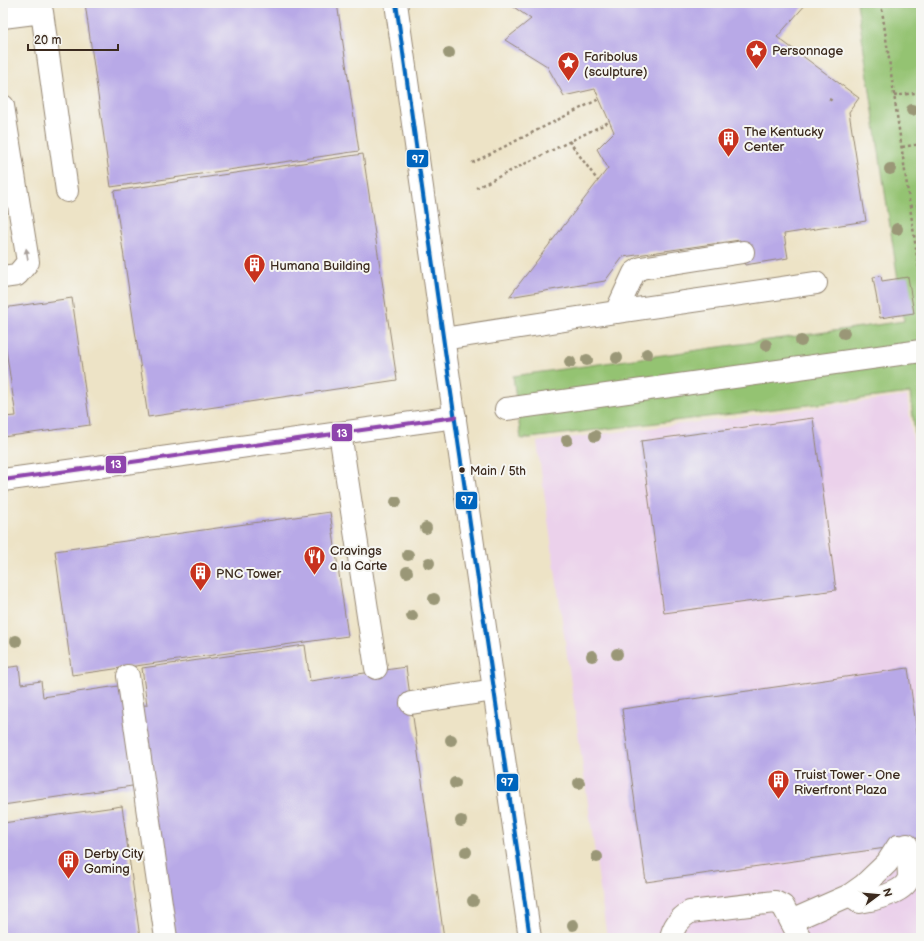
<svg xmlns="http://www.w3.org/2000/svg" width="924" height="941" viewBox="0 0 924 941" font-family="'Balsamiq Sans',sans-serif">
<rect width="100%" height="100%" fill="#f6f6f2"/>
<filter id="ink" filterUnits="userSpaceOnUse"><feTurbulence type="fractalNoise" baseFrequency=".025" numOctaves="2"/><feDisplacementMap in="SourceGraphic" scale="8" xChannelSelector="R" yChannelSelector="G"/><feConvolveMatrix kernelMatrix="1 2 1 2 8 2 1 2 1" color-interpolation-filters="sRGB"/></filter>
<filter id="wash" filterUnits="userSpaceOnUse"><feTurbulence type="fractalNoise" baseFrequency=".012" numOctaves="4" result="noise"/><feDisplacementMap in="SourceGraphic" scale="16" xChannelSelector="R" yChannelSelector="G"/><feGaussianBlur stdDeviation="0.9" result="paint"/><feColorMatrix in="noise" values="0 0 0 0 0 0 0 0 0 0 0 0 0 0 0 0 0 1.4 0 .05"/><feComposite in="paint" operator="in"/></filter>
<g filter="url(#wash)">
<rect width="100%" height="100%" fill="#ede3c6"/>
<!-- built -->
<polygon fill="#ebd1eb" points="907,396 921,498 921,938 607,938 537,442"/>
<!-- green -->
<polygon fill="#94c372" stroke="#687648" points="857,3 921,3 921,483 910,393 521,439 513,376 904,321"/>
<g id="blocks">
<!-- building -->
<g fill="#b8a9e7">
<polygon points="85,3 337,3 359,151 111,187"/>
<polygon points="508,3 807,3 777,37 859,98 849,112 866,221 784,234 788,258 745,265 740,240 623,257 605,281 509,297 608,168 597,149 614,132 595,89 564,96 547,66 505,40 531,19"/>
<polygon points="363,154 397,380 148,417 114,191"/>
<polygon points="881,276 882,281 908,277 914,313 880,318 873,277"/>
<polygon points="72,298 90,425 3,437 3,417 16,416 5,343 3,343 3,308"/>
<polygon points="813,418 836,590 664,613 641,441"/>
<polygon points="330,512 348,636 72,675 55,551"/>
<polygon points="305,645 310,681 406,667 444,938 170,938 137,706 147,705 142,668"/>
<polygon points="19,666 21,684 41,681 43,697 125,685 139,785 3,805 3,668"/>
<polygon points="908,668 921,760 921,843 646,882 622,709"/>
<polygon points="122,806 140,938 3,938 3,823"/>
</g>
</g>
</g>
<g filter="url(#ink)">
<use href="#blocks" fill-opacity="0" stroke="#948672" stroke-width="1"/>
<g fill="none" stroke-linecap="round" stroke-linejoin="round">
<defs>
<g id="minor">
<polyline points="3,17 42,12 67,191"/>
<polyline points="3,106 28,262 17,275 3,277"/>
<polyline points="616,312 816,283"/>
<polyline points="443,339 616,312 634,273 641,268 743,252"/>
<polyline points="506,409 921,351"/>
<polyline points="340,433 376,668"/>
<polyline points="3,480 455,417"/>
<polyline points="128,676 166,938"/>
<polyline points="411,703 494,690"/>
<path d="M850,895L860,902C873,900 903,893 908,880C910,875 907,852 907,845"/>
<polyline points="791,921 850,895 864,885 887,863 898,846"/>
<path d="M671,938C673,926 680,918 690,912L775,902L783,906L800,938"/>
</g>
<polyline id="major" points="396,3 449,379 530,938"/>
</defs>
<!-- minor casing -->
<use href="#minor" stroke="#948672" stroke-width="24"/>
<!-- major casing -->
<use href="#major" stroke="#948672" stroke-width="24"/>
<!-- path -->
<g stroke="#948672" stroke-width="2.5" stroke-dasharray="3 3" stroke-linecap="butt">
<polyline points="881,3 921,284"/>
<polyline points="894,96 921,92"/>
<polyline points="829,99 834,102"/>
<polyline points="569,141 598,181"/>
<polyline points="902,147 921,144"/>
<polyline points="472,163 599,99"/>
<polyline points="476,188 609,122"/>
<polyline points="910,206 921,205"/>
</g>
<!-- minor -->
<use href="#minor" stroke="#fff" stroke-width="22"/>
<!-- major -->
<use href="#major" stroke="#fff" stroke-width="22"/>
<defs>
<polyline id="bus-1" points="396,3 449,379 530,938"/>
<polyline id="bus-2" points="3,480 455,417"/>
</defs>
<!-- bus-1 casing -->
<use href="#bus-1" stroke="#f6f6f2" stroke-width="7"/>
<!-- bus-2 casing -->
<use href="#bus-2" stroke="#f6f6f2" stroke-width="7"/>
<!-- bus-1 -->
<use href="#bus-1" stroke="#0065bd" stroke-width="4"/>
<!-- bus-2 -->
<use href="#bus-2" stroke="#8e44ad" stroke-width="4"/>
</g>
<!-- trees -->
<g fill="#9a9777">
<circle cx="449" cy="53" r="6"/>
<circle cx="912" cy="110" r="6"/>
<circle cx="890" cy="169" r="6"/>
<circle cx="897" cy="229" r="6"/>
<circle cx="844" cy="333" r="6"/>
<circle cx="801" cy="341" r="6"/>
<circle cx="766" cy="345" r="6"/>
<circle cx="647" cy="354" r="6"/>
<circle cx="617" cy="358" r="6"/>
<circle cx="587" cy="360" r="6"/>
<circle cx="570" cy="362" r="6"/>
<circle cx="595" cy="436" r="6"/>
<circle cx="567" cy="440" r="6"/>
<circle cx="396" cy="502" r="6"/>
<circle cx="426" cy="528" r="6"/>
<circle cx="408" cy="555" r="6"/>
<circle cx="429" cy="563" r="6"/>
<circle cx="407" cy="572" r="6"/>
<circle cx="434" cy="599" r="6"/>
<circle cx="412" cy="616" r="6"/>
<circle cx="16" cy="641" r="6"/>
<circle cx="617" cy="654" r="6"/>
<circle cx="592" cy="656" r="6"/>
<circle cx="451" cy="740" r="6"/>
<circle cx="455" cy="783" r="6"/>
<circle cx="579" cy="783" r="6"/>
<circle cx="461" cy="821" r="6"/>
<circle cx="466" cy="852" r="6"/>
<circle cx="597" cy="857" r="6"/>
<circle cx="473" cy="901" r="6"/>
<circle cx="573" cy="925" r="6"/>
</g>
<!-- one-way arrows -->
<defs><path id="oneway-solid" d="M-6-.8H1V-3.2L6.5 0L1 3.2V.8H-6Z"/></defs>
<use fill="#a79f9a" href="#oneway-solid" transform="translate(27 254) rotate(-99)"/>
</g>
<!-- icons -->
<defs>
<symbol id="sight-pin" viewBox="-11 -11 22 30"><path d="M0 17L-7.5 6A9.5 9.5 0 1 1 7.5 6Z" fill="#c8321e" stroke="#f6f6f2"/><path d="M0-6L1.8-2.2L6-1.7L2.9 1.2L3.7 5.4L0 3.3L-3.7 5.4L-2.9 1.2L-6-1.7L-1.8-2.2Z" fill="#fff"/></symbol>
<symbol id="building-pin" viewBox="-11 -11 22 30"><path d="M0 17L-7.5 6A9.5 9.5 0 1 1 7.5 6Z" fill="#c8321e" stroke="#f6f6f2"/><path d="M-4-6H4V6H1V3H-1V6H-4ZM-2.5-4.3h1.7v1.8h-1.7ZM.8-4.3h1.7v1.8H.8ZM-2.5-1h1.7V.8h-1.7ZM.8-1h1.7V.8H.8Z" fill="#fff"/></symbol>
<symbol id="restaurant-pin" viewBox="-11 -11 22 30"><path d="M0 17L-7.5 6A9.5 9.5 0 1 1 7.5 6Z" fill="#c8321e" stroke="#f6f6f2"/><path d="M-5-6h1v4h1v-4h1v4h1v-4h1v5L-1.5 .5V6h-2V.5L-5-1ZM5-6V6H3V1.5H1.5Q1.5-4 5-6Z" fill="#fff"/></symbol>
</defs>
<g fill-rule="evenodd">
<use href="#sight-pin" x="744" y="38" width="25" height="34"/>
<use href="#sight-pin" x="556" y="50" width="25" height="34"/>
<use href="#building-pin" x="716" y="126" width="25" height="34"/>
<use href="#building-pin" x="242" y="252" width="25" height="34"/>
<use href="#restaurant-pin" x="302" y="544" width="25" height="34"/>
<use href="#building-pin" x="188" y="560" width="25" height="34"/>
<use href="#building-pin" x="766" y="768" width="25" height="34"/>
<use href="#building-pin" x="56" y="848" width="25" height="34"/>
</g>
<!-- markers -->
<circle fill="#3b2a1e" stroke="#f6f6f2" stroke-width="1.5" cx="462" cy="470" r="3.5"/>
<g text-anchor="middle" stroke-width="4" stroke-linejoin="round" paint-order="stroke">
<!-- bus labels -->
<g font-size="12" fill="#3b2a1e" stroke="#f6f6f2" text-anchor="start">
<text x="470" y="475">Main / 5th</text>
</g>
<!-- poi labels -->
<g font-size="13" fill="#3b2a1e" stroke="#f6f6f2" text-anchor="start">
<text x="772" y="55">Personnage</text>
<text x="584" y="61">Faribolus<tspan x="584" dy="15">(sculpture)</tspan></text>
<text x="744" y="136">The Kentucky<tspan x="744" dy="15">Center</tspan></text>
<text x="270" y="270">Humana Building</text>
<text x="330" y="555">Cravings<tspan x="330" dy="15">a la Carte</tspan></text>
<text x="216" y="578">PNC Tower</text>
<text x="794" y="779">Truist Tower - One<tspan x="794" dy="15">Riverfront Plaza</tspan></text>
<text x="84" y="858">Derby City<tspan x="84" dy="15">Gaming</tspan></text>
</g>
</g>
<g stroke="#f6f6f2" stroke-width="1.5">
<rect x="406" y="149" width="23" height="19" rx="4" fill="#0065bd"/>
<rect x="331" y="423" width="22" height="19" rx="4" fill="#8e44ad"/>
<rect x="105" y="455" width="22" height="19" rx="4" fill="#8e44ad"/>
<rect x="455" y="491" width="23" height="19" rx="4" fill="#0065bd"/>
<rect x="496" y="773" width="23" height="19" rx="4" fill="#0065bd"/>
</g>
<g font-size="11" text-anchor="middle" font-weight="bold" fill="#fff">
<text x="418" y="163">97</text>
<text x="342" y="437">13</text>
<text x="116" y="468">13</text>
<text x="467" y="504">97</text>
<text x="507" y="786">97</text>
</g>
<!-- margin -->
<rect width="924" height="941" fill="none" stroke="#f6f6f2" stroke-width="16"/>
<!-- north arrow -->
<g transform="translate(878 895) rotate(74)" stroke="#f6f6f2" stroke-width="3" paint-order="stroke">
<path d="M0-3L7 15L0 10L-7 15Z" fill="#3b2a1e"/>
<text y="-6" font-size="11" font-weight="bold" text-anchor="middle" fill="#3b2a1e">N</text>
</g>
<!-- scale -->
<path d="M28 44v6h90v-6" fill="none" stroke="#3b2a1e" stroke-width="2"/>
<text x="34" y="44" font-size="12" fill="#3b2a1e" stroke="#f6f6f2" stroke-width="3" paint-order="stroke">20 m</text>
</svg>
